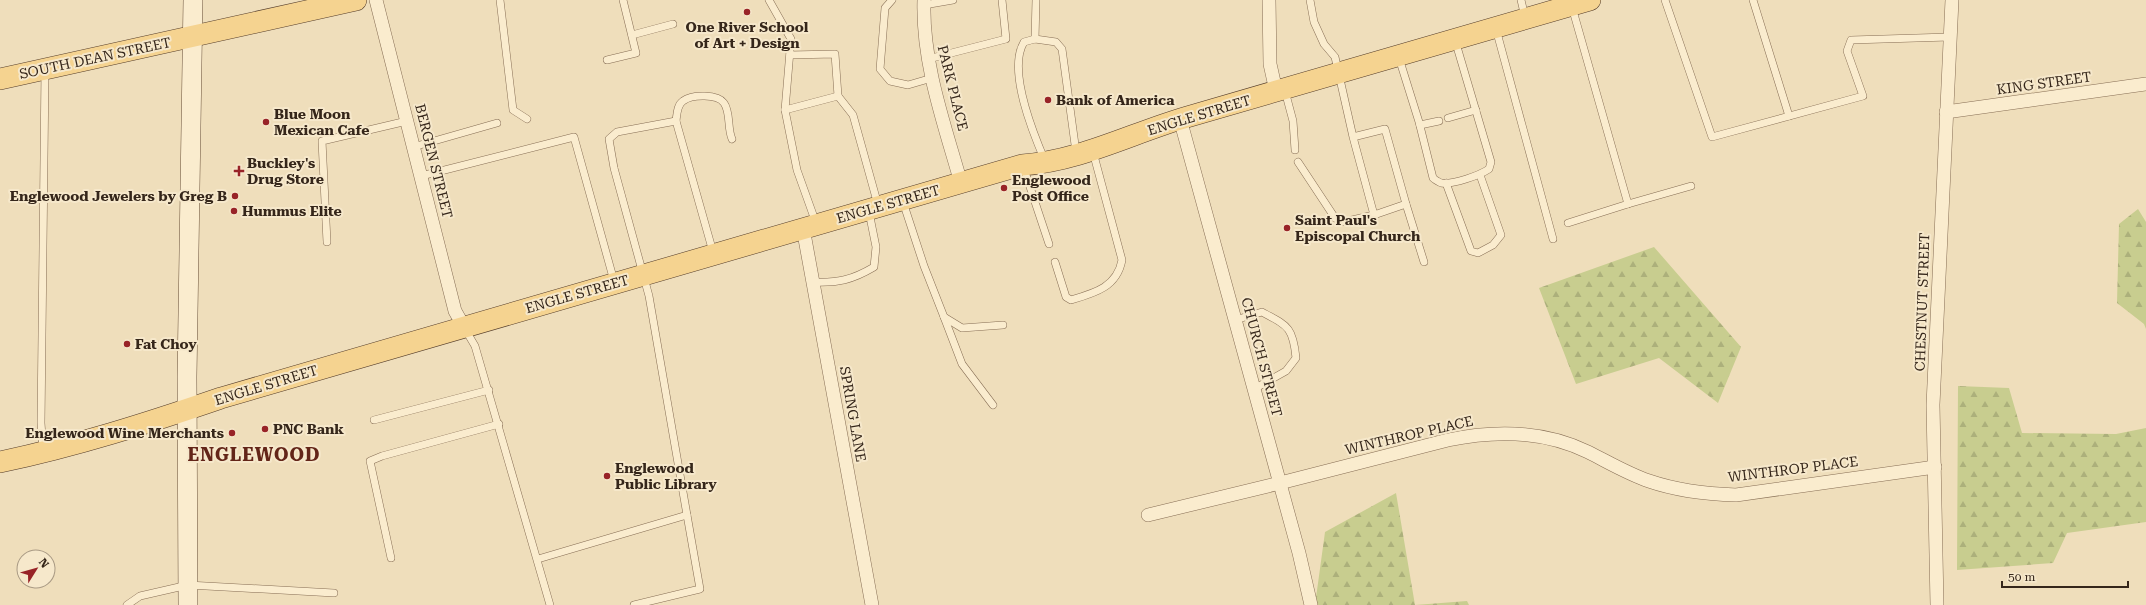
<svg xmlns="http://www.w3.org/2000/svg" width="2146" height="605" viewBox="0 0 2146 605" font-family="'Roboto Serif',serif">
<defs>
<pattern id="forest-firs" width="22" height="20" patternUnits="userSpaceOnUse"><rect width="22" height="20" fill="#c8cd8f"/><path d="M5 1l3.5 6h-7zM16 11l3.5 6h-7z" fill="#acb07b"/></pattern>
</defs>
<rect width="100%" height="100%" fill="#efdebb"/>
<!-- forest -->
<g fill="url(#forest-firs)">
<polygon points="2138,209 2146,222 2146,329 2144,324 2117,303 2119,224"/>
<polygon points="1654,247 1741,347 1718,403 1659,358 1576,384 1539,288"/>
<polygon points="1958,386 2009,388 2022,433 2116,434 2146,428 2146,522 2067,533 2053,563 1957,570"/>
<polygon points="1396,493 1415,605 1467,601 1469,605 1315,605 1325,532"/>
</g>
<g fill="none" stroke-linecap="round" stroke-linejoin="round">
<defs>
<g id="service">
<polyline points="500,0 513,110 527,119"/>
<polyline points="769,0 791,39 785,110 797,170 816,223"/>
<polyline points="892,0 885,8 880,69 890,81 908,85 932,78"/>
<polyline points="1310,0 1314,22 1324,44 1335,57 1353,137 1374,215 1406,204 1385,129 1353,137"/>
<polyline points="1521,0 1525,17"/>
<polyline points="1665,0 1712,137 1863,96 1847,51 1851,40 1949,37"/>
<polyline points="1753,0 1789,116"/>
<polyline points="924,5 953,0"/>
<polyline points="1572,7 1628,204 1691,186"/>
<polyline points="1496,29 1553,239"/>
<polyline points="632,35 673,24"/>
<polyline points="1035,39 1036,0"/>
<polyline points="790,55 835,54 838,96"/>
<path d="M1399,58L1419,122L1433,178C1435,180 1439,182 1441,183C1453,185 1480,175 1489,169L1491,162L1455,40"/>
<polyline points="928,59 1006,39 1002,0"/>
<polyline points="607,60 636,53 623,0"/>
<polyline points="1285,91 1293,121 1295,150"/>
<polyline points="785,110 838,96 853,115 878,205"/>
<polyline points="1448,118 1476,110"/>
<polyline points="1420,125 1439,121"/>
<polyline points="413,147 497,123"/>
<path d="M1045,161C1033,133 1007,70 1024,42L1035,39L1056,42L1062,49L1076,152"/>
<polyline points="1298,162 1335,218 1343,222 1374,215"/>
<polyline points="1023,166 1049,244"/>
<polyline points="421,176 574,137 614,281"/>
<polyline points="1446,183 1471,251 1478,253 1493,245 1501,235 1480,175"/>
<polyline points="903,202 924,266 944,317 962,328 1003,325"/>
<polyline points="1406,204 1424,262"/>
<polyline points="1568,223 1628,204"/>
<polyline points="327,242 322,141 407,121"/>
<path d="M713,252L676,121C677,114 677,105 683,101C692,94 718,94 724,103C731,113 727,128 732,139"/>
<path d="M1055,262L1066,297L1071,300C1095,293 1117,287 1122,260L1093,152"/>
<path d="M813,282C838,283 852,280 874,267L876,247L869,212"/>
<polyline points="944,317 962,364 993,405"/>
<path d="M1235,320L1262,312C1288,326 1293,327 1296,358L1286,371L1254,389"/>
<polyline points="465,329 475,346 550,605"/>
<polyline points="374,420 489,390"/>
<polyline points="43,450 41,423 45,71"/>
<polyline points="391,558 370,461 382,456 499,424"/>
<polyline points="538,559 687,515 649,296 614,168 609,139 617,132 676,121"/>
<polyline points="127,605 140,596 188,585 334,593"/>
<polyline points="634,605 700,589 687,515"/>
</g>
<g id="minor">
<polyline points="376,0 455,311 464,327"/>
<path d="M924,0C922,63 944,123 961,183"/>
<polyline points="1269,0 1270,64 1276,91"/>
<polyline points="1946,112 2146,84"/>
<polyline points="1180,119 1299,553 1311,605"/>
<polyline points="803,228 872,605"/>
<path d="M1148,515L1280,483L1448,440C1495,430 1545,431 1588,452C1608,462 1628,474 1649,481C1678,491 1706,494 1736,495L1935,467"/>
<polyline points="1937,605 1933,405 1952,0"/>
</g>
<polyline id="secondary" points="188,605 187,377 193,0"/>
<g id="primary">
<polyline points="0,79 356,0"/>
<path d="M0,462C76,446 148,423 221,398L1022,165C1080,161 1132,133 1187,117C1321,78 1456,39 1590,0"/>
</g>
</defs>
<!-- service casing -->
<use href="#service" stroke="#876e55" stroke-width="8"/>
<!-- minor casing -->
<use href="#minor" stroke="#876e55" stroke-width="14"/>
<!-- secondary casing -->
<use href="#secondary" stroke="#684f38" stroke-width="20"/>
<!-- primary casing -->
<use href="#primary" stroke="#543c2a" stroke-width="22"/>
<!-- service -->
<use href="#service" stroke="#faecce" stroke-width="7"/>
<!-- minor -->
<use href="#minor" stroke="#faecce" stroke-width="13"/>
<!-- secondary -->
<use href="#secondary" stroke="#faecce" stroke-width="19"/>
<!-- primary -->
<use href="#primary" stroke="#f5d390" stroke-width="21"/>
</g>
<!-- markers -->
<g fill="#982327" stroke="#f6e8cb" stroke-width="1.5">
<circle cx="747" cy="12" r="4"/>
<circle cx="1048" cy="100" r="4"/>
<circle cx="266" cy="122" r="4"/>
<path d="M237 165h4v4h4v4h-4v4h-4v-4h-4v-4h4z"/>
<circle cx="1004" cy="188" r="4"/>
<circle cx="235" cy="196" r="4"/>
<circle cx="234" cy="211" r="4"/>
<circle cx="1287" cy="228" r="4"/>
<circle cx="127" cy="344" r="4"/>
<circle cx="265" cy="429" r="4"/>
<circle cx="232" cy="433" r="4"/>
<circle cx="607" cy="476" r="4"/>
</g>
<g text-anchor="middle" stroke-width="4" stroke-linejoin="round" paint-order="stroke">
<!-- poi labels -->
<g font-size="14" font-weight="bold" fill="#35261a" stroke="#f6e8cb" text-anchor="start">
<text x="747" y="32" text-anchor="middle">One River School<tspan x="747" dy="16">of Art + Design</tspan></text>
<text x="1056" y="105">Bank of America</text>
<text x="274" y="119">Blue Moon<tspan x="274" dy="16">Mexican Cafe</tspan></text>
<text x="247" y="168">Buckley's<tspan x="247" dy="16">Drug Store</tspan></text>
<text x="1012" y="185">Englewood<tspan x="1012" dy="16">Post Office</tspan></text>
<text x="227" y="201" text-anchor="end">Englewood Jewelers by Greg B</text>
<text x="242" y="216">Hummus Elite</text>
<text x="1295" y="225">Saint Paul's<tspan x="1295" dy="16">Episcopal Church</tspan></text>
<text x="135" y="349">Fat Choy</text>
<text x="273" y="434">PNC Bank</text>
<text x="224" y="438" text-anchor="end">Englewood Wine Merchants</text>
<text x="615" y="473">Englewood<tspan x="615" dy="16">Public Library</tspan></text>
</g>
<!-- street labels -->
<g font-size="14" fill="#35261a" stroke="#f6e8cb">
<text transform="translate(95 58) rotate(-12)" y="5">SOUTH DEAN STREET</text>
<text transform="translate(2044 83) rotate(-8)" y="5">KING STREET</text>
<text transform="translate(953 88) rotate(76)" y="5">PARK PLACE</text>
<text transform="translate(1199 115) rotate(-17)" y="5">ENGLE STREET</text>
<text transform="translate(434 161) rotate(76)" y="5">BERGEN STREET</text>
<text transform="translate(888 204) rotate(-16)" y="5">ENGLE STREET</text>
<text transform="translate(577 294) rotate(-16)" y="5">ENGLE STREET</text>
<text transform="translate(1922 302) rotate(-88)" y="5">CHESTNUT STREET</text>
<text transform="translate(1262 357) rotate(75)" y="5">CHURCH STREET</text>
<text transform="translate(266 385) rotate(-17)" y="5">ENGLE STREET</text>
<text transform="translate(853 414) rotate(80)" y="5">SPRING LANE</text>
<text transform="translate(1409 435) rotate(-13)" y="5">WINTHROP PLACE</text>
<text transform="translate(1793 469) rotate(-7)" y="5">WINTHROP PLACE</text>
</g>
<!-- district labels -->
<g font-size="18" font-weight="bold" letter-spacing="1" fill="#632518" stroke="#f6e8cb">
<text x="254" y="461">ENGLEWOOD</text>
</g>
</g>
<!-- north arrow -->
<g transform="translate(36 569) rotate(53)"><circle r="19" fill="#f6e8cb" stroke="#a99a84"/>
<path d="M0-3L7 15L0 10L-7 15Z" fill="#982327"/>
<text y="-6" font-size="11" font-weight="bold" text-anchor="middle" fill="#35261a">N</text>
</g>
<!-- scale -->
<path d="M2002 581v6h126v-6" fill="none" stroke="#35261a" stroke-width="2"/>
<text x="2008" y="581" font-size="12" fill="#35261a" stroke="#f6e8cb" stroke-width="3" paint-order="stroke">50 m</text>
</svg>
